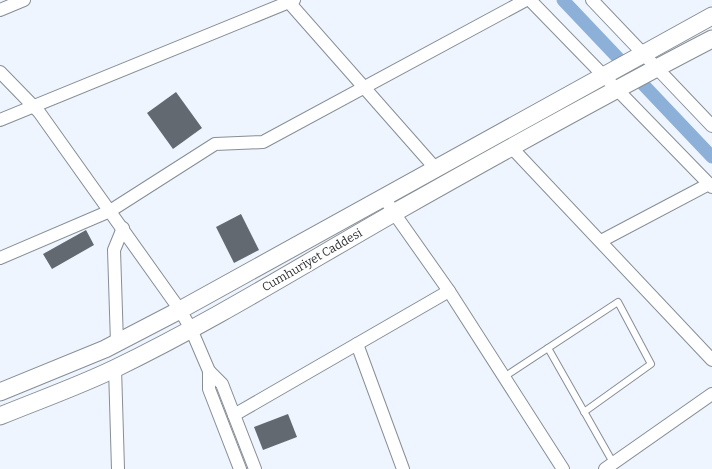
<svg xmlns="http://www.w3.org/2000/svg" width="712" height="469" viewBox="0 0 712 469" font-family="Bitter,serif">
<rect width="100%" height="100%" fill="#eef5fe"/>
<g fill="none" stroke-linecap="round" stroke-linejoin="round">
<!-- canal -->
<polyline stroke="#8db0d8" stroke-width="13" points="563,0 712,157"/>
</g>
<!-- building -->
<g fill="#636970">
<polygon points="176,92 202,128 173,149 147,113"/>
<polygon points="241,214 259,250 234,263 216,227"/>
<polygon points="86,230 94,245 52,269 43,254"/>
<polygon points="288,414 297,437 263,450 254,427"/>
</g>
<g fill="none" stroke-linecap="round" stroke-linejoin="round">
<defs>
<g id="lane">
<polyline points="548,348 611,459"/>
<polyline points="504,377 618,302 651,364 584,412"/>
</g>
<g id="street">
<polyline points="287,0 436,169"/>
<polyline points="530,0 712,187"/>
<polyline points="592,0 712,126"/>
<polyline points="0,10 24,0"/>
<polyline points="0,72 39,112 180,310 191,329 209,371 209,389 240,469"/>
<polyline points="0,120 294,0"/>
<polyline points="512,148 712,360"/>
<polyline points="384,197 394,213 449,291 563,469"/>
<polyline points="601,241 709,184"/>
<polyline points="0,258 110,211 215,144 263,142 526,0"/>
<polyline points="117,343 114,250 123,228"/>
<polyline points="357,344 403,469"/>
<polyline points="115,368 118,469"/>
<polyline points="209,371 222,384 255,469"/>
<polyline points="234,415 449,291"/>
<polyline points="605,469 712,394"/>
</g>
<g id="secondary">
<polyline points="0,392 105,349 180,310 712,16"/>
<path d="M0,416C39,400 79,386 116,368C211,322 301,266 392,214C498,154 604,95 712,39"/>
</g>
</defs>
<!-- lane casing -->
<use href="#lane" stroke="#878e95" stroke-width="8"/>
<!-- street casing -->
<use href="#street" stroke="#878e95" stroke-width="14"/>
<!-- secondary casing -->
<use href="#secondary" stroke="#878e95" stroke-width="19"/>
<!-- lane -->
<use href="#lane" stroke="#fff" stroke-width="6"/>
<!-- street -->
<use href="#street" stroke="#fff" stroke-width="12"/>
<!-- secondary -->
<use href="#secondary" stroke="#fff" stroke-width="17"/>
</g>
<g text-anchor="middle" stroke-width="4" stroke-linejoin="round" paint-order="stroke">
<!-- street labels -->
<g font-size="12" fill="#2c2e32" stroke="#fff">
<text transform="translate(312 260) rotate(-30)" y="4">Cumhuriyet Caddesi</text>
</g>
</g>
</svg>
